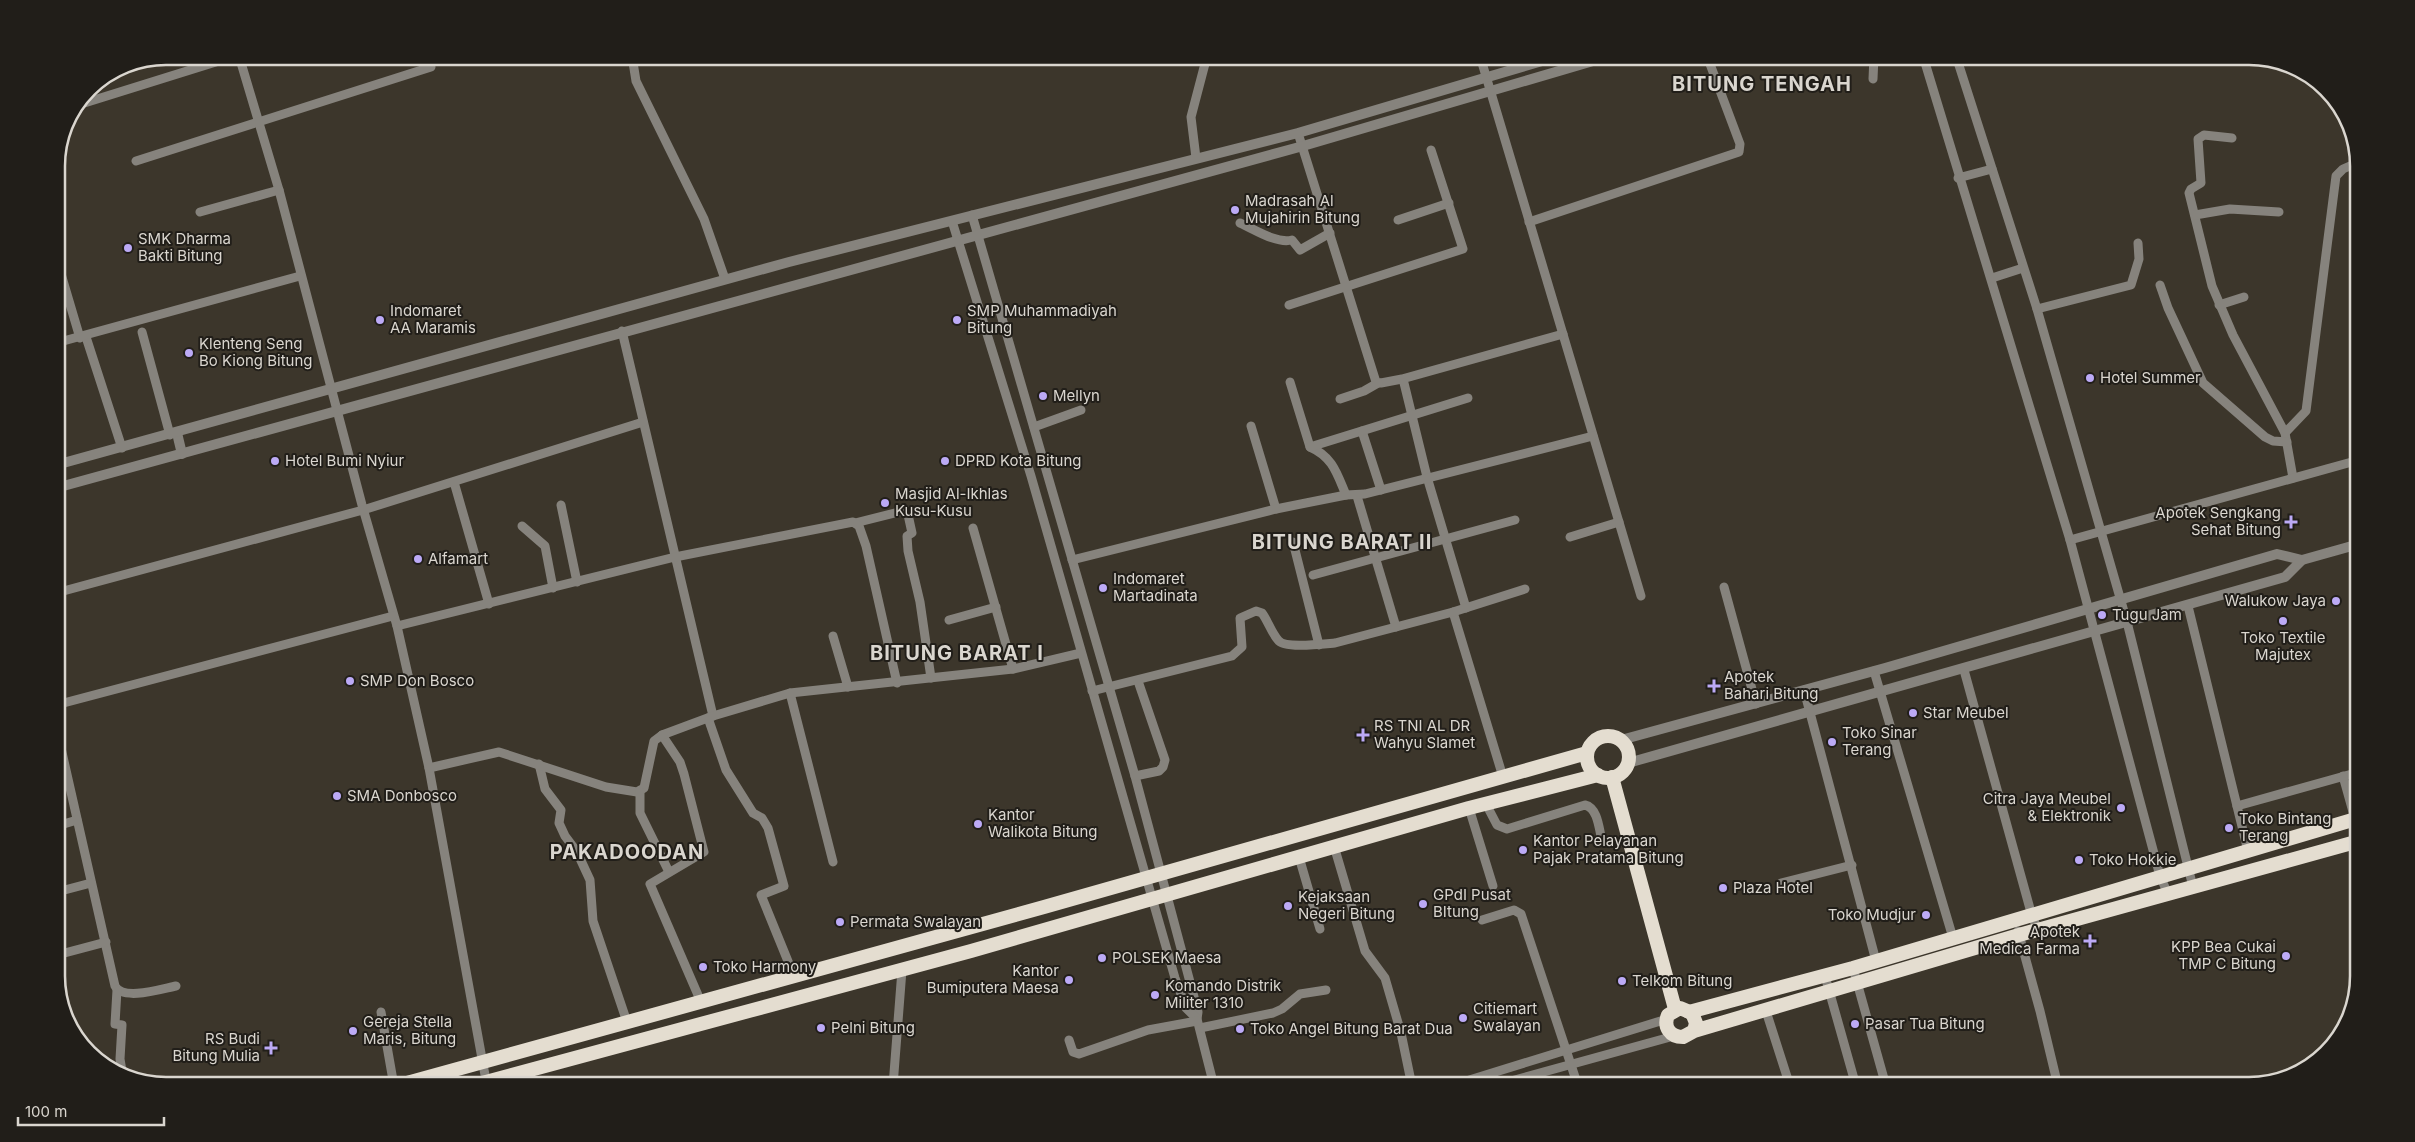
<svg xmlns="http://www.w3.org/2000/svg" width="2415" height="1142" viewBox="0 0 2415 1142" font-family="Inter,sans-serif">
<rect width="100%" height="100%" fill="#3c362b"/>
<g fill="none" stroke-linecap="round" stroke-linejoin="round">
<!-- minor -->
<g stroke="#86837d" stroke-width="9">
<polyline points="239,56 279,190 362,505 397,626 429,768 487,1086"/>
<polyline points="632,56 636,81 704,219 725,279"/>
<polyline points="1480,56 1641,596"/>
<polyline points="1923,56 2070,540 2160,876 2168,894"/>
<polyline points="1956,56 2037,309 2127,622 2193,887"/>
<polyline points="1873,79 1874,56"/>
<polyline points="78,105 235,56"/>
<polyline points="1298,133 1376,382 1381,383 1402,379 1563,334"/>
<polyline points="2232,138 2204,135 2198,139 2201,183 2191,189 2189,193 2212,286 2233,335 2285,433 2293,478"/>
<polyline points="1196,158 1191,117 1207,56"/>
<polyline points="136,161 431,67"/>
<polyline points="1958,178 1992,169"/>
<polyline points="200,212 279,190"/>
<polyline points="972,215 1135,776 1198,1012 1197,1019 1214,1086"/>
<polyline points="2195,215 2230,209 2279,212"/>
<polyline points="1398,220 1449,203"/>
<polyline points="952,221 1031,476 1175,978 1186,1008 1197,1019"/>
<polyline points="1529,222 1739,152 1740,144 1707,56"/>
<path d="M1240,223C1254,229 1276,244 1292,240L1300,250L1330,233"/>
<polyline points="56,257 80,338"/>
<polyline points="1992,278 2023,268"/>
<polyline points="2160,285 2168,308 2203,383 2265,437 2273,441 2287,442"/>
<polyline points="1289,305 1463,249 1431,150"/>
<polyline points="2219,305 2244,297"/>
<polyline points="2037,309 2131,285 2139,259 2138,243"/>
<polyline points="622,331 713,716"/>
<polyline points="142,332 170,435"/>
<polyline points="86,337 122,448"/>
<polyline points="56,343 300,276"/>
<path d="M1290,382L1310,447C1333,457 1337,474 1346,495"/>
<polyline points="1404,383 1427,477 1466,608"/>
<polyline points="1340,399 1364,391 1378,383"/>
<polyline points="1251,426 1276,509"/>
<polyline points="1034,427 1081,410"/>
<polyline points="1362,431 1381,490"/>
<polyline points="2285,433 2306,411 2336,176 2343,169 2359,162"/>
<polyline points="1310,447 1468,398"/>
<polyline points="454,482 489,604"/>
<polyline points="1357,496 1396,627"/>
<polyline points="561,505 577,582"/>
<polyline points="855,523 907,510 912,533 907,536 908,551 920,602 931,678"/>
<polyline points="522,526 545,546 553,588"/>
<polyline points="973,528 1013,669"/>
<polyline points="1570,537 1619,522"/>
<polyline points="2070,540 2359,460"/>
<polyline points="1293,542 1319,645"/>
<polyline points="1072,560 1276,509 1346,495 1365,494 1593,436"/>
<polyline points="1313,575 1515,520"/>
<polyline points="1724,587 1756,704"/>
<polyline points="56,593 363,510 643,422"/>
<polyline points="2188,606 2248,851"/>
<polyline points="1453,612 1503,777"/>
<polyline points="949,620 996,607"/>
<polyline points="397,626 675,557 853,522 859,526 866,546 897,683"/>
<polyline points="833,636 848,687"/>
<polyline points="1964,670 2032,916 2038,930"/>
<polyline points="1874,671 1953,938"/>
<polyline points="1804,690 1876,961"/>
<path d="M1092,691L1232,656L1242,647L1240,618L1256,611L1262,613C1268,621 1271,632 1278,640C1284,649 1323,644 1335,643L1453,612L1525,589"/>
<polyline points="790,693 833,862"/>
<polyline points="56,705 393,616"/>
<polyline points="708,718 726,770 753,813 762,818 768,828 784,886 761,895 794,976"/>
<path d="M56,726L115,986C123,1001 161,989 176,986"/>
<polyline points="662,735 680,762 684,774 704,852 650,884 701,1002"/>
<polyline points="539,764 545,789 561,810 559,823 565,836 577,852 590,880 593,921 627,1022"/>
<polyline points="429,768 499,752 606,787 637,792 644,788 654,741 662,735 713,716 790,693 1013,669 1081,653"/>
<polyline points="1135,776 1159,771 1163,767 1165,760 1138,681"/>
<polyline points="2343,776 2355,819"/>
<polyline points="640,792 640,813 669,872"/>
<path d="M1486,804L1497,825L1507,829L1585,805C1598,808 1599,829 1602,841"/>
<polyline points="2237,806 2359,772"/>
<polyline points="1469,808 1493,886"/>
<polyline points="57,826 77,820"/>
<polyline points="1334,846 1365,951 1385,978 1401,1033 1412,1086"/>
<polyline points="1299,857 1320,929"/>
<polyline points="1781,883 1852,865"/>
<polyline points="57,892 91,883"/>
<polyline points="1482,920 1514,910 1521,914 1578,1086"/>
<polyline points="2018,931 2040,1011 2058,1086"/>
<polyline points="57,955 106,942"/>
<polyline points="1853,968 1886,1086"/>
<polyline points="1825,976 1856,1086"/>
<polyline points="117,990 115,1024 122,1025 120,1059 123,1077"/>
<polyline points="1766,1011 1790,1086"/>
<polyline points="381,1012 394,1086"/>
<polyline points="1200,1028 1273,1013 1282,1009 1300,994 1326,990"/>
<polyline points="1069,1040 1073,1052 1079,1054 1148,1030 1197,1021"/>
<polyline points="893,1086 902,970"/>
<polyline points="1450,1086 1667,1019"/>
<polyline points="1493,1086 1674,1036"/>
</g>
<!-- tertiary -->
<g stroke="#86837d" stroke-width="10">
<polyline points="177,433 182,454"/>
<polyline points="56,465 789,262 1298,133 1559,56"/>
<polyline points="56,488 1303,146 1610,56"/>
<polyline points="1621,740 1885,668 2277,554 2302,560"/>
<polyline points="1628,763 2285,577 2302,560 2359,544"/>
</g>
<!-- trunk -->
<g stroke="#e4ddd0" stroke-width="14">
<circle cx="1608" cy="757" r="21"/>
<polyline points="1612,777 1675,1009"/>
<polyline points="1689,1012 1853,968 2359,818"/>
<path d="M1694,1031L1696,1023L1692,1013L1680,1008L1668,1015C1663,1027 1670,1037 1683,1037L1694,1031L2019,935L2359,841"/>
<polyline points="396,1086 1044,907 1587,753"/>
<polyline points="471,1086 971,951 1469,808 1598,775"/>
</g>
</g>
<!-- markers -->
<g fill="#bcaaf6" stroke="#211e19" stroke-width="2">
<circle cx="1235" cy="210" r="5"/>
<circle cx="128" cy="248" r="5"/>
<circle cx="380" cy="320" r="5"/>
<circle cx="957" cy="320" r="5"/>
<circle cx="189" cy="353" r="5"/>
<circle cx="2090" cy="378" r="5"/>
<circle cx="1043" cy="396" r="5"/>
<circle cx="275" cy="461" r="5"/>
<circle cx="945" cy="461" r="5"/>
<circle cx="885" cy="503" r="5"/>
<path d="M2288.5 514.5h5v5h5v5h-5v5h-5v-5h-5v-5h5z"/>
<circle cx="418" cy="559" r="5"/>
<circle cx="1103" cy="588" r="5"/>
<circle cx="2336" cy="601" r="5"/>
<circle cx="2102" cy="615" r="5"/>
<circle cx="2283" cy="621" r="5"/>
<circle cx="350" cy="681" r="5"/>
<path d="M1711.5 678.5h5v5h5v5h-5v5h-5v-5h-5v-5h5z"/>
<circle cx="1913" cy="713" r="5"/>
<path d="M1360.5 727.5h5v5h5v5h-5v5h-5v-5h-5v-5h5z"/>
<circle cx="1832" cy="742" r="5"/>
<circle cx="337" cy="796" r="5"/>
<circle cx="2121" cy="808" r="5"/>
<circle cx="978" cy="824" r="5"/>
<circle cx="2229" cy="828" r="5"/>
<circle cx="1523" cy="850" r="5"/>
<circle cx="2079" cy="860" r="5"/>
<circle cx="1723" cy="888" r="5"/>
<circle cx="1423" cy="904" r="5"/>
<circle cx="1288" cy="906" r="5"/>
<circle cx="1926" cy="915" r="5"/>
<circle cx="840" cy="922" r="5"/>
<path d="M2087.5 933.5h5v5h5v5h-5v5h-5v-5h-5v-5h5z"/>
<circle cx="2286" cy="956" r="5"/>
<circle cx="1102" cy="958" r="5"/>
<circle cx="703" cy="967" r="5"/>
<circle cx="1069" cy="980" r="5"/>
<circle cx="1622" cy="981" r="5"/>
<circle cx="1155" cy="995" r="5"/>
<circle cx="1463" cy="1018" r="5"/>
<circle cx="1855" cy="1024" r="5"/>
<circle cx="821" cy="1028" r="5"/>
<circle cx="1240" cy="1029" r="5"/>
<circle cx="353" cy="1031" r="5"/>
<path d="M268.5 1040.5h5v5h5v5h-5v5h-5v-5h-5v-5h5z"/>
</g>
<g text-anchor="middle" stroke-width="4" stroke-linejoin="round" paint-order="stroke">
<!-- poi labels -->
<g font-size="15" fill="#dad6cf" stroke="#211e19" text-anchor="start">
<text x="1245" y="206">Madrasah Al<tspan x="1245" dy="17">Mujahirin Bitung</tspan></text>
<text x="138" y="244">SMK Dharma<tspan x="138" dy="17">Bakti Bitung</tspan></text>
<text x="390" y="316">Indomaret<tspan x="390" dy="17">AA Maramis</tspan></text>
<text x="967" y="316">SMP Muhammadiyah<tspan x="967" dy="17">Bitung</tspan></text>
<text x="199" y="349">Klenteng Seng<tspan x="199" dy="17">Bo Kiong Bitung</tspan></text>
<text x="2100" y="383">Hotel Summer</text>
<text x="1053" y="401">Mellyn</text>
<text x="285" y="466">Hotel Bumi Nyiur</text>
<text x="955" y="466">DPRD Kota Bitung</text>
<text x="895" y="499">Masjid Al-Ikhlas<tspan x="895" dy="17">Kusu-Kusu</tspan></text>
<text x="2281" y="518" text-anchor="end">Apotek Sengkang<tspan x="2281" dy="17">Sehat Bitung</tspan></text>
<text x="428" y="564">Alfamart</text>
<text x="1113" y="584">Indomaret<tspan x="1113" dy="17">Martadinata</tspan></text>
<text x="2326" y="606" text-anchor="end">Walukow Jaya</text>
<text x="2112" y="620">Tugu Jam</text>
<text x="2283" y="643" text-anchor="middle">Toko Textile<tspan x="2283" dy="17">Majutex</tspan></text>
<text x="1724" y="682">Apotek<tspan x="1724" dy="17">Bahari Bitung</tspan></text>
<text x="360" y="686">SMP Don Bosco</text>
<text x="1923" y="718">Star Meubel</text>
<text x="1374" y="731">RS TNI AL DR<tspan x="1374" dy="17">Wahyu Slamet</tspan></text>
<text x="1842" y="738">Toko Sinar<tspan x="1842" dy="17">Terang</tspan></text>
<text x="347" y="801">SMA Donbosco</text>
<text x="2111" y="804" text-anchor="end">Citra Jaya Meubel<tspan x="2111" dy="17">&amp; Elektronik</tspan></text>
<text x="988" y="820">Kantor<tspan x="988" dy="17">Walikota Bitung</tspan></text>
<text x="2239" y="824">Toko Bintang<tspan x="2239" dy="17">Terang</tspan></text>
<text x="1533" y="846">Kantor Pelayanan<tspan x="1533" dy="17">Pajak Pratama Bitung</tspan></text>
<text x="2089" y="865">Toko Hokkie</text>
<text x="1733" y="893">Plaza Hotel</text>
<text x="1433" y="900">GPdI Pusat<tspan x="1433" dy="17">BItung</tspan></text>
<text x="1298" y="902">Kejaksaan<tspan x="1298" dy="17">Negeri Bitung</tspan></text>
<text x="1916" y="920" text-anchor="end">Toko Mudjur</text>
<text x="850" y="927">Permata Swalayan</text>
<text x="2080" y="937" text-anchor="end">Apotek<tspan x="2080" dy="17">Medica Farma</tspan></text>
<text x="2276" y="952" text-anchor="end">KPP Bea Cukai<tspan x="2276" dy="17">TMP C Bitung</tspan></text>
<text x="1112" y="963">POLSEK Maesa</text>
<text x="713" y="972">Toko Harmony</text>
<text x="1059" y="976" text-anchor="end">Kantor<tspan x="1059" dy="17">Bumiputera Maesa</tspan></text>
<text x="1632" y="986">Telkom Bitung</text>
<text x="1165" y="991">Komando Distrik<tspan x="1165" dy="17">Militer 1310</tspan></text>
<text x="1473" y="1014">Citiemart<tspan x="1473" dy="17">Swalayan</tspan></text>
<text x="363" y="1027">Gereja Stella<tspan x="363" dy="17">Maris, Bitung</tspan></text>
<text x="1865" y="1029">Pasar Tua Bitung</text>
<text x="831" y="1033">Pelni Bitung</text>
<text x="1250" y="1034">Toko Angel Bitung Barat Dua</text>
<text x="260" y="1044" text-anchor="end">RS Budi<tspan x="260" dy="17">Bitung Mulia</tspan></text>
</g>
<!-- district labels -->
<g font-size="20" font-weight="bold" letter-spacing="1" fill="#dad6cf" stroke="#211e19">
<text x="1762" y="91">BITUNG TENGAH</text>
<text x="1342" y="549">BITUNG BARAT II</text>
<text x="957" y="660">BITUNG BARAT I</text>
<text x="627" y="859">PAKADOODAN</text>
</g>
</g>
<!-- crop -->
<path d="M0 0H2415V1142H0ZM166 65H2249A101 101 0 0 1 2350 166V976A101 101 0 0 1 2249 1077H166A101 101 0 0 1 65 976V166A101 101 0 0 1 166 65Z" fill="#211e19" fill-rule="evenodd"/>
<path fill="none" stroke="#dad6cf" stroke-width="2.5" d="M166 65H2249A101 101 0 0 1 2350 166V976A101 101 0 0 1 2249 1077H166A101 101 0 0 1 65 976V166A101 101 0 0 1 166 65Z"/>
<!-- scale -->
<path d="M18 1117v8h146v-8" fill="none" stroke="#dad6cf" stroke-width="2.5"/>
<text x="25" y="1117" font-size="15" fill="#dad6cf" stroke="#211e19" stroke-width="4" paint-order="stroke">100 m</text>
</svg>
